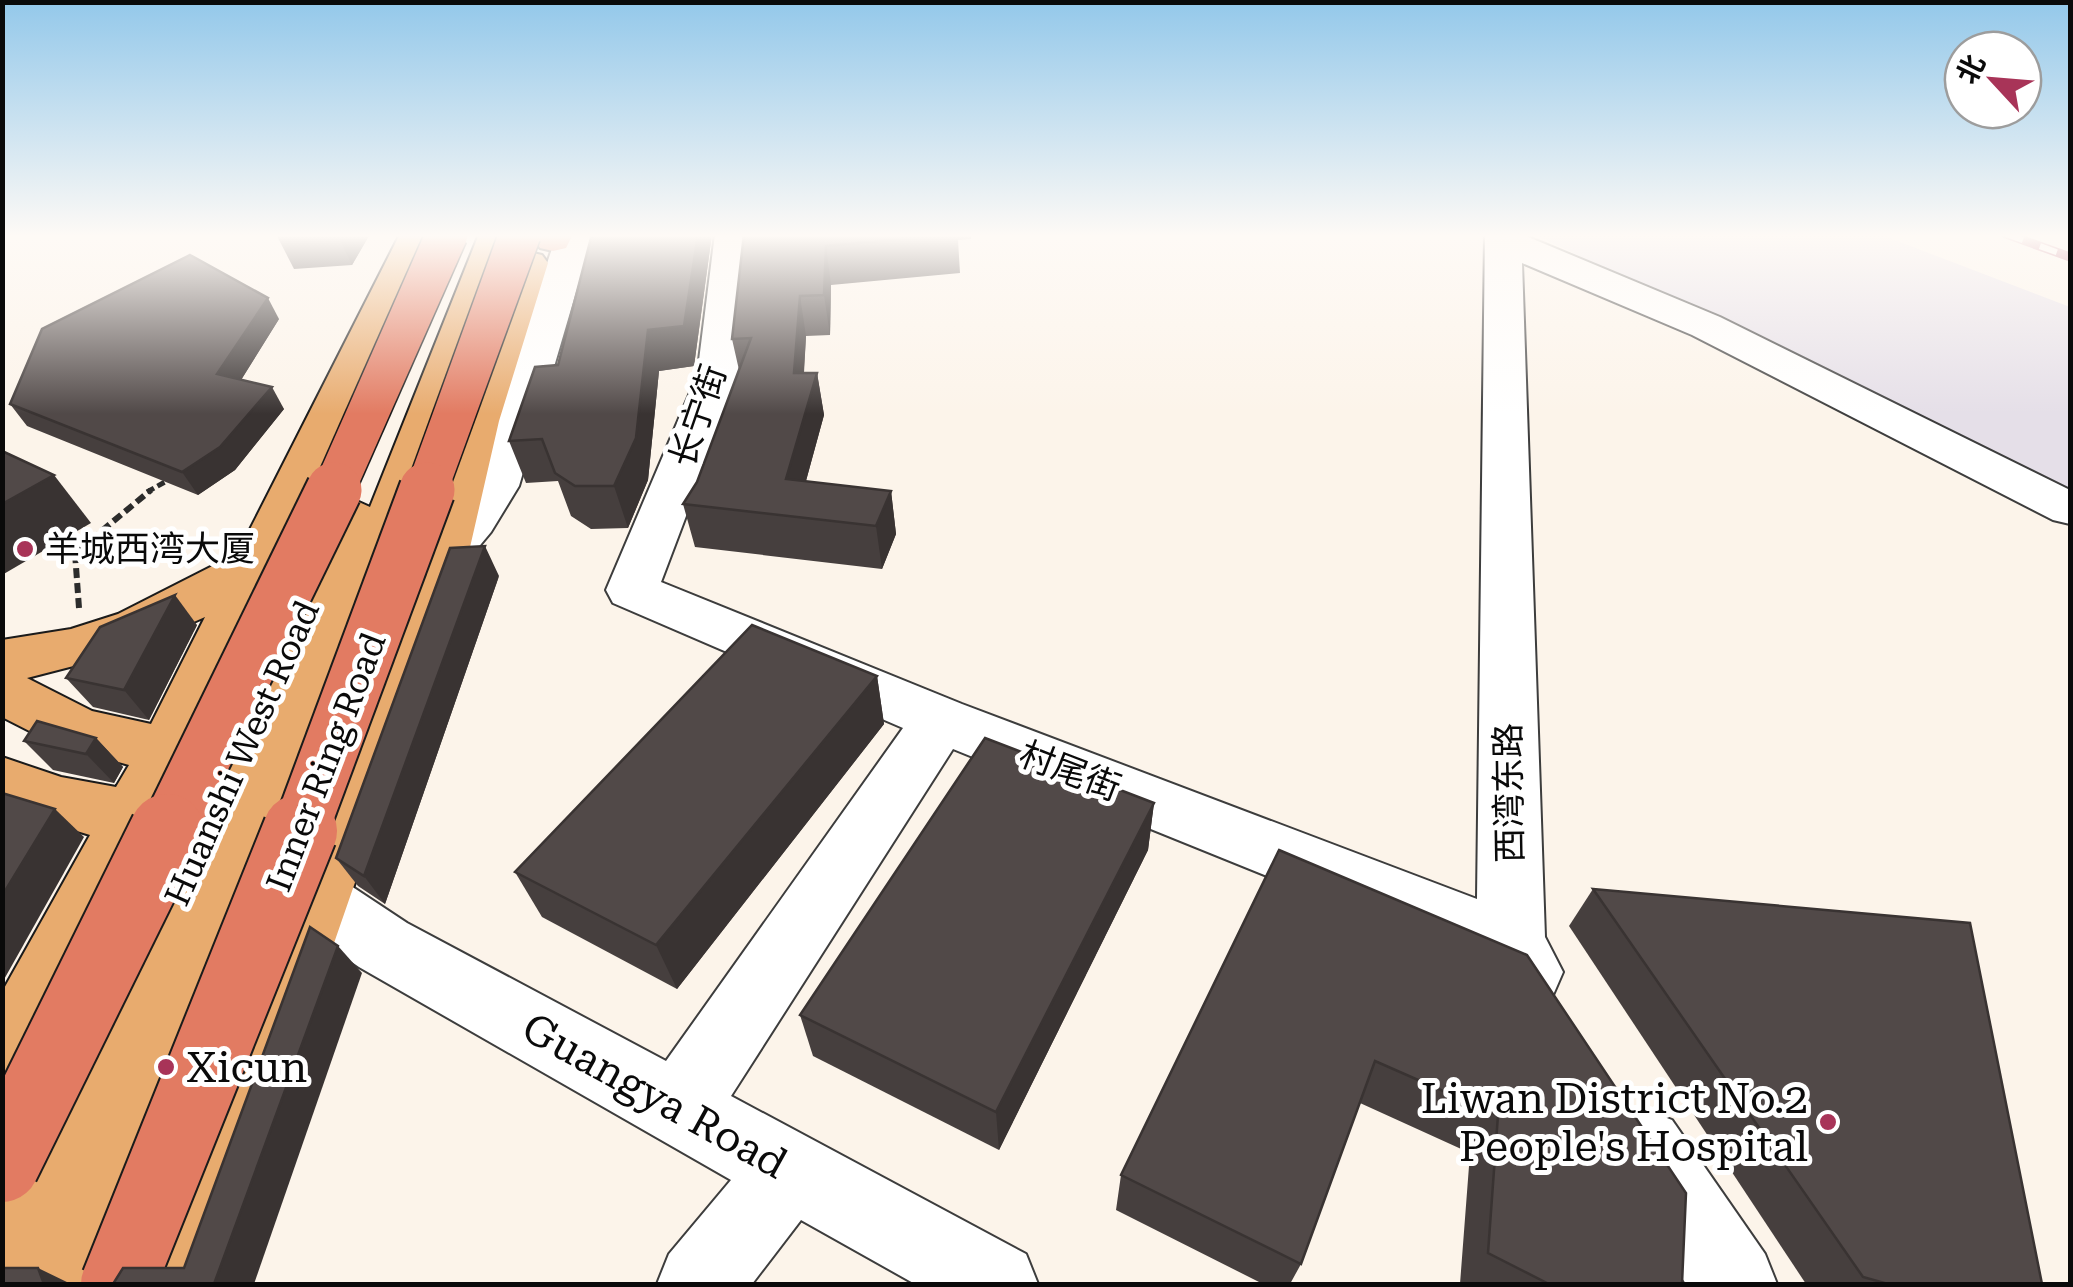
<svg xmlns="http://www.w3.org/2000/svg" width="2073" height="1287" viewBox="0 0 2073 1287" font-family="'Roboto Serif','Noto Sans SC',serif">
<rect width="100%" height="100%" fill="#fcf4ea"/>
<!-- industrial -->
<polygon fill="#e5dfe8" points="1534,234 1879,234 2070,307 2070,494"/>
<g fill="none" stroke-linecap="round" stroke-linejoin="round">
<defs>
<g id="minor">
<polygon points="557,234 593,234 519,486 491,532 461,568 443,573 425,568 418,556 471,486"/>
<polygon points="715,234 751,234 739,376 661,582 962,704 1477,899 1485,234 1521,234 1720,317 2070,490 2070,524 2053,520 1692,335 1522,263 1545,937 1563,972 1553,995 1528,1004 1503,995 1487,965 953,749 731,1096 1026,1254 1038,1284 915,1284 801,1220 752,1284 657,1284 669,1254 731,1180 359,967 294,922 285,901 294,880 318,872 342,880 407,923 666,1061 903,728 613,603 606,590 697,376"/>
<polygon points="1644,1109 1672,1120 1765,1254 1777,1284 1686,1284 1616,1176 1605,1148 1616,1120"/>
</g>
<g id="major">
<path d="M400,234H436L202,741L215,746L333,503L350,498L370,507L479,234H515L423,497L101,1284H2V1177L169,843H151L28,1092L2,1102V992L90,835L2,808V757L61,777L116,787L129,765L55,744L2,717V640L71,629L118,614L238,553ZM205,617L151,724L92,711L27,678L124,653ZM181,784L195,789L188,802L175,795Z"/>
<polygon points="529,252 542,255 548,263 499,421 468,556 216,1284 132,1284 418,556 455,421 510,263 516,255"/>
</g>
<polygon id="highway" points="537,234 573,234 566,248 553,251 540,248 535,240"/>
</defs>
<!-- minor casing -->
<use href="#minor" stroke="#3d3d3d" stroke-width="4"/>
<!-- major casing -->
<use href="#major" stroke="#1b1b1b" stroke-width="4"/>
<!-- highway casing -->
<use href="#highway" stroke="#1b1b1b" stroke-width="4"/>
<!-- path-far1 -->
<polyline stroke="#2c2c2c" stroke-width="5" stroke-dasharray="8 4" stroke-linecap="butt" points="147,492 172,478"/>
<!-- path -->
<polyline stroke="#2c2c2c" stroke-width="6" stroke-dasharray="10 5" stroke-linecap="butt" points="79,608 75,553 151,490"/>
<!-- minor -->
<use href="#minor" fill="#fff" fill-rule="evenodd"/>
<!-- major -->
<use href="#major" fill="#e8ab6e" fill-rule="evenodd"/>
<!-- highway -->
<use href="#highway" fill="#e27b62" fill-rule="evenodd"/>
<defs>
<polyline id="rail" points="2006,234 2070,257"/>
</defs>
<!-- rail casing -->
<use href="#rail" stroke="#a83458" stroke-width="9"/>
<!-- rail -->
<use href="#rail" stroke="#fff" stroke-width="6" stroke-dasharray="18" stroke-linecap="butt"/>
<defs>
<g id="highway-bridge-far2">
<polyline points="333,492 447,234"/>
<polyline points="426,492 520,234"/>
</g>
<g id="highway-bridge-far1">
<polyline points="166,834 334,490"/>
<polyline points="299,834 427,490"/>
</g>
<g id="highway-bridge">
<polyline points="2,1165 167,831"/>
<polyline points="118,1284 300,831"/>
</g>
</defs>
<!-- highway-bridge-far2 casing -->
<use href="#highway-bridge-far2" stroke="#1b1b1b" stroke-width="44" stroke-linecap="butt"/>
<!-- highway-bridge-far1 casing -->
<use href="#highway-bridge-far1" stroke="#1b1b1b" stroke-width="59" stroke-linecap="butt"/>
<!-- highway-bridge casing -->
<use href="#highway-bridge" stroke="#1b1b1b" stroke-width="78" stroke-linecap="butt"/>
<!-- highway-bridge-far2 -->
<use href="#highway-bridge-far2" stroke="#e27b62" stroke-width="41"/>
<!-- highway-bridge-far1 -->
<use href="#highway-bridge-far1" stroke="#e27b62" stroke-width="55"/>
<!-- highway-bridge -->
<use href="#highway-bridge" stroke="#e27b62" stroke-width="74"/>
</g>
<!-- wall -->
<g fill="#463f3e">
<polygon points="276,234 370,234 352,265 294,269"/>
<polygon points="592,234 712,234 694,366 659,371 648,480 628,528 591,529 571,516 558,481 526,483 509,441 558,365"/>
<polygon points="744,234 971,234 971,239 958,240 960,273 831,285 830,335 806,336 804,373 817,373 824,415 806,481 891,491 896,534 882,569 695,547 683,504 697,482 739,370 732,339"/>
<polygon points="279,319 241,380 284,409 235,470 198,495 27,426 10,404"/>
<polygon points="499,576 385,904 358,886 336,858"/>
<polygon points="197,625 149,720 93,707 66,678"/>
<polygon points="877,676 884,724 677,989 542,917 515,872"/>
<polygon points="96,738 123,767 114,783 53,770 24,741"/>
<polygon points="1154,803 1148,850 999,1150 813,1056 800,1015"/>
<polygon points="1279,850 1682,1284 1460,1284 1470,1153 1360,1103 1301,1264 1290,1284 1263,1284 1116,1210 1121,1175"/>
<polygon points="1593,889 2042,1284 1806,1284 1569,926"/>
</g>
<!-- shaded-wall -->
<g fill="#393332">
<polygon points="337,234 370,234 352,265"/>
<polygon points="698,234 712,234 694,366 659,371 648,480 628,528 614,486 648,330"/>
<polygon points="826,246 831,285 830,335 824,295"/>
<polygon points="800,296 806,336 801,414 794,373"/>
<polygon points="268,298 279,319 231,396 217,374"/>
<polygon points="817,373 824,415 796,517 786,479"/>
<polygon points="272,387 284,409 235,470 198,495 182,472"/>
<polygon points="54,475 91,523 2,575 2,504"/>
<polygon points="891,491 896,534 882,569 876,526"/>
<polygon points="485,546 499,576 385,904 364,876"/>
<polygon points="175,595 197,625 149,720 124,690"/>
<polygon points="877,676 884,724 677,989 656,945"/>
<polygon points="96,738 123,767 114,783 86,754"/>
<polygon points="1154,803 1148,850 999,1150 996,1112"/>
<polygon points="55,809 84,837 2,983 2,896"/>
<polygon points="338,946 362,973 254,1284 214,1284"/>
<polygon points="38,1268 71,1284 44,1284"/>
</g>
<!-- building -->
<g fill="#514948" stroke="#393332" stroke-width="2.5">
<polygon points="592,234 698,234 684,326 648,330 636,438 614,486 575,486 555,473 542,439 509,441 535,367 558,365"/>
<polygon points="744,234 958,234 826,246 824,295 800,296 794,373 817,373 786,479 891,491 876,526 683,504 697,482 751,338 732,339"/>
<polygon points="190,255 268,298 217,374 272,387 220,447 182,472 10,404 42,329"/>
<polygon points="2,451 54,475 2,504"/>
<polygon points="485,546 364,876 336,858 450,548"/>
<polygon points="175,595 124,690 66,678 100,627"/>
<polygon points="752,625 877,676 656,945 515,872"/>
<polygon points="37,721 96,738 86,754 24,741"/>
<polygon points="985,738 1154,803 996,1112 800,1015"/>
<polygon points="2,793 55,809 2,896"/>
<polygon points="1279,850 1527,955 1686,1193 1682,1284 1549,1284 1488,1253 1498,1115 1375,1061 1301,1264 1121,1175"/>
<polygon points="1593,889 1970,923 2042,1284 1888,1284 1863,1277"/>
<polygon points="310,927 338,946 214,1284 113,1284 123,1268 184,1268"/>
<polygon points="2,1268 38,1268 44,1284 2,1284"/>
</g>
<!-- sky -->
<linearGradient id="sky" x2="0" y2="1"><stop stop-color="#93c8ea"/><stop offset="0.57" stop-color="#fefaf6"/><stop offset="1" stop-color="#fefaf6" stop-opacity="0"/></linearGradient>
<rect width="2073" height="414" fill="url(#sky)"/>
<!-- markers -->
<g fill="#a83458" stroke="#fff" stroke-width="4">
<circle cx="25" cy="549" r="10"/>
<circle cx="166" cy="1067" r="10"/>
<circle cx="1828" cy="1122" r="10"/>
</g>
<g text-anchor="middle" stroke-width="10" stroke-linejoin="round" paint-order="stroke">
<!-- street labels -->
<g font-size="35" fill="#0a0a0a" stroke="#fff">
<text transform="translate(698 416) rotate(-71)" y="12">长宁街</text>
<text transform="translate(242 753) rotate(-66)" y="12">Huanshi West Road</text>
<text transform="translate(326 762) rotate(-69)" y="12">Inner Ring Road</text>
<text transform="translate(1070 771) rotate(21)" y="12">村尾街</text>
<text transform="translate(1509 793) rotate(-91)" y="12">西湾东路</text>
</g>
<!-- poi labels -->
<g font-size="35" fill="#0a0a0a" stroke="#fff" text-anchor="start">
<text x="45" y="561">羊城西湾大厦</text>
</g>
<!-- near-poi labels -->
<g font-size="42" fill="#0a0a0a" stroke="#fff" text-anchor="start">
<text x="186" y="1082">Xicun</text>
<text x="1808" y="1113" text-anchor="end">Liwan District No.2<tspan x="1808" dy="48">People's Hospital</tspan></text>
</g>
<!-- near-street labels -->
<g font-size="42" fill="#0a0a0a" stroke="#fff">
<text transform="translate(655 1095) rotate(29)" y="15">Guangya Road</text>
</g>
</g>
<!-- border -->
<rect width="2073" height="1287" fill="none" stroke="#0a0a0a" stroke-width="10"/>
<!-- north arrow -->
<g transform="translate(1993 80) rotate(296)"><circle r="48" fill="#ffffff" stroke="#9d9d9d" stroke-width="2.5"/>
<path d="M0-8L18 38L0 25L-18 38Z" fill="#a83458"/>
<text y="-15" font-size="28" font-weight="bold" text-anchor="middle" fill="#0a0a0a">北</text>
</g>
</svg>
